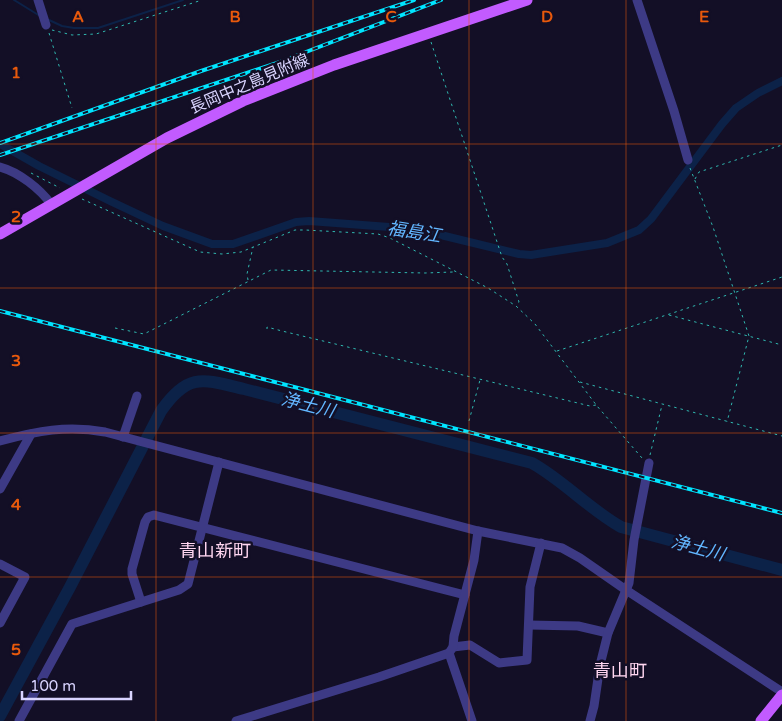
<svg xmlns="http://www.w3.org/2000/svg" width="782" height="721" viewBox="0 0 782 721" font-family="'Varela Round','Noto Sans JP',sans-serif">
<rect width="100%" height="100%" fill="#130f26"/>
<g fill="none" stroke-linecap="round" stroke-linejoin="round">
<!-- stream -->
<g stroke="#0c2248" stroke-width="2">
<polyline points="14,0 40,16"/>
<polyline points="49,20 62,26 74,28 98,28 183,0"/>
</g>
<!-- canal -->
<polyline stroke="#0c2248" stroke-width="8" points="0,144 39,166 110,201 163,226 212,244 233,244 296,222 309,221 416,229 519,254 531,255 607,243 639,230 651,219 722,124 736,108 758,93 782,81"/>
<!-- river -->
<path stroke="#0c2248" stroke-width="12" d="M0,716L70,587L161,411C188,372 203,379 244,389L532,463C564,481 589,509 621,527L782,570"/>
<!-- path -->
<g stroke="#2fb8b0" stroke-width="1" stroke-dasharray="2.5 4" stroke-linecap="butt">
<polyline points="52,30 72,35 96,34 202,0"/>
<polyline points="49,33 72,108"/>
<polyline points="431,42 502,257 507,264 519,302 517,305"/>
<polyline points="690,168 713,227 749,336 727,422"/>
<polyline points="31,173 60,188"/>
<polyline points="695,179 699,172 782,145"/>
<polyline points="82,199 200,252 222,254 241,252 295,230 305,230 378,234 390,238 488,288 516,306 535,324 597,406 642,458"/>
<polyline points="248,280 247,274 253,247"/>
<polyline points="669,315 782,345"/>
<polyline points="115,328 144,334 271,270 425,273 453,272"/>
<polyline points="267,329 267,327 282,331 590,406 596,405"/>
<polyline points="557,351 782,277"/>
<polyline points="580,382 782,436"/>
<polyline points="469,421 480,380"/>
<polyline points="650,455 662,405"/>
</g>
<!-- minor -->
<g stroke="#3d3a85" stroke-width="9">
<polyline points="38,0 46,25"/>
<polyline points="637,0 674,111 688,160"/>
<path d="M0,167C19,172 40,189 51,204"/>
<polyline points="123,437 137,396"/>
<path d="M0,441C37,431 67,425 105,432L478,531L562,548L580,558L626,590L782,692"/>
<polyline points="0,489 31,434"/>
<polyline points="0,564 25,577 0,623"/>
<polyline points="141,602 132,574 132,569 145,522 148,517 154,515 465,595"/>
<polyline points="529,625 578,626 608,633"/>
<polyline points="453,647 470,645 499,663 527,660 530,587 541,543"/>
<polyline points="449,653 472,721"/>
<polyline points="19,721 72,624 179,590 188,584 219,462"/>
<polyline points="236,721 379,677 449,653 453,647 454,636 474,560 478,531"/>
<polyline points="590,721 594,706 600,665 608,633 629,583 634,540 649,463"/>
</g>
<!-- major -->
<g stroke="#c25bff" stroke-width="11">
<polyline points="0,234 167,138 243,101 334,65 527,0"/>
<polyline points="761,721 782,695"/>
</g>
<defs>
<g id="rail">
<polyline points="0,143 201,71 414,0"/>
<polyline points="0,155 280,62 441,0"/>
<polyline points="0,311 782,513"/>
</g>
</defs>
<!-- rail casing -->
<use href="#rail" stroke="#00e5ff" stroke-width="4"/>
<!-- rail -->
<use href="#rail" stroke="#130f26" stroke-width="2" stroke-dasharray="5.5" stroke-linecap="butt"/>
</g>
<!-- grid -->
<path fill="none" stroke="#e8590c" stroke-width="1" stroke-opacity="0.55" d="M156,0V721M313,0V721M469,0V721M626,0V721M0,144H782M0,288H782M0,433H782M0,577H782"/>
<g text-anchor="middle" stroke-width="5" stroke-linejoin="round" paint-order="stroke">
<!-- street labels -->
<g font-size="16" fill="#d9d4ff" stroke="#130f26">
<text transform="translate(249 83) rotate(-23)" y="6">長岡中之島見附線</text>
</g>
<!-- water labels -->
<g font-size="18" font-style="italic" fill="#62b6ff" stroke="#130f26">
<text transform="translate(414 232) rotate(9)" y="6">福島江</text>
<text transform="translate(308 405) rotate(14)" y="6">浄土川</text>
<text transform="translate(698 548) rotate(15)" y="6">浄土川</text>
</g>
<!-- neighbourhood labels -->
<g font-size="18" fill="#ffd6f0" stroke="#130f26">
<text x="215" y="557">青山新町</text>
<text x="620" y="677">青山町</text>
</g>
</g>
<g font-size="16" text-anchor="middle" font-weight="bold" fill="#e8590c" stroke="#130f26" stroke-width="5" stroke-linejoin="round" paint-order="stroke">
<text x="78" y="22">A</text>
<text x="235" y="22">B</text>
<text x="391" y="22">C</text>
<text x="547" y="22">D</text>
<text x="704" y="22">E</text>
<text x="16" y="78">1</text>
<text x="16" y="222">2</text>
<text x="16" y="366">3</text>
<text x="16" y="510">4</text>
<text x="16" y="655">5</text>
</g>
<!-- scale -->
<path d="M22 691v8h109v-8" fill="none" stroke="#d9d4ff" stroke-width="2.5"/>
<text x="30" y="691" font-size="15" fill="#d9d4ff" stroke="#130f26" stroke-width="4" paint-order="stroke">100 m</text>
</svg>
